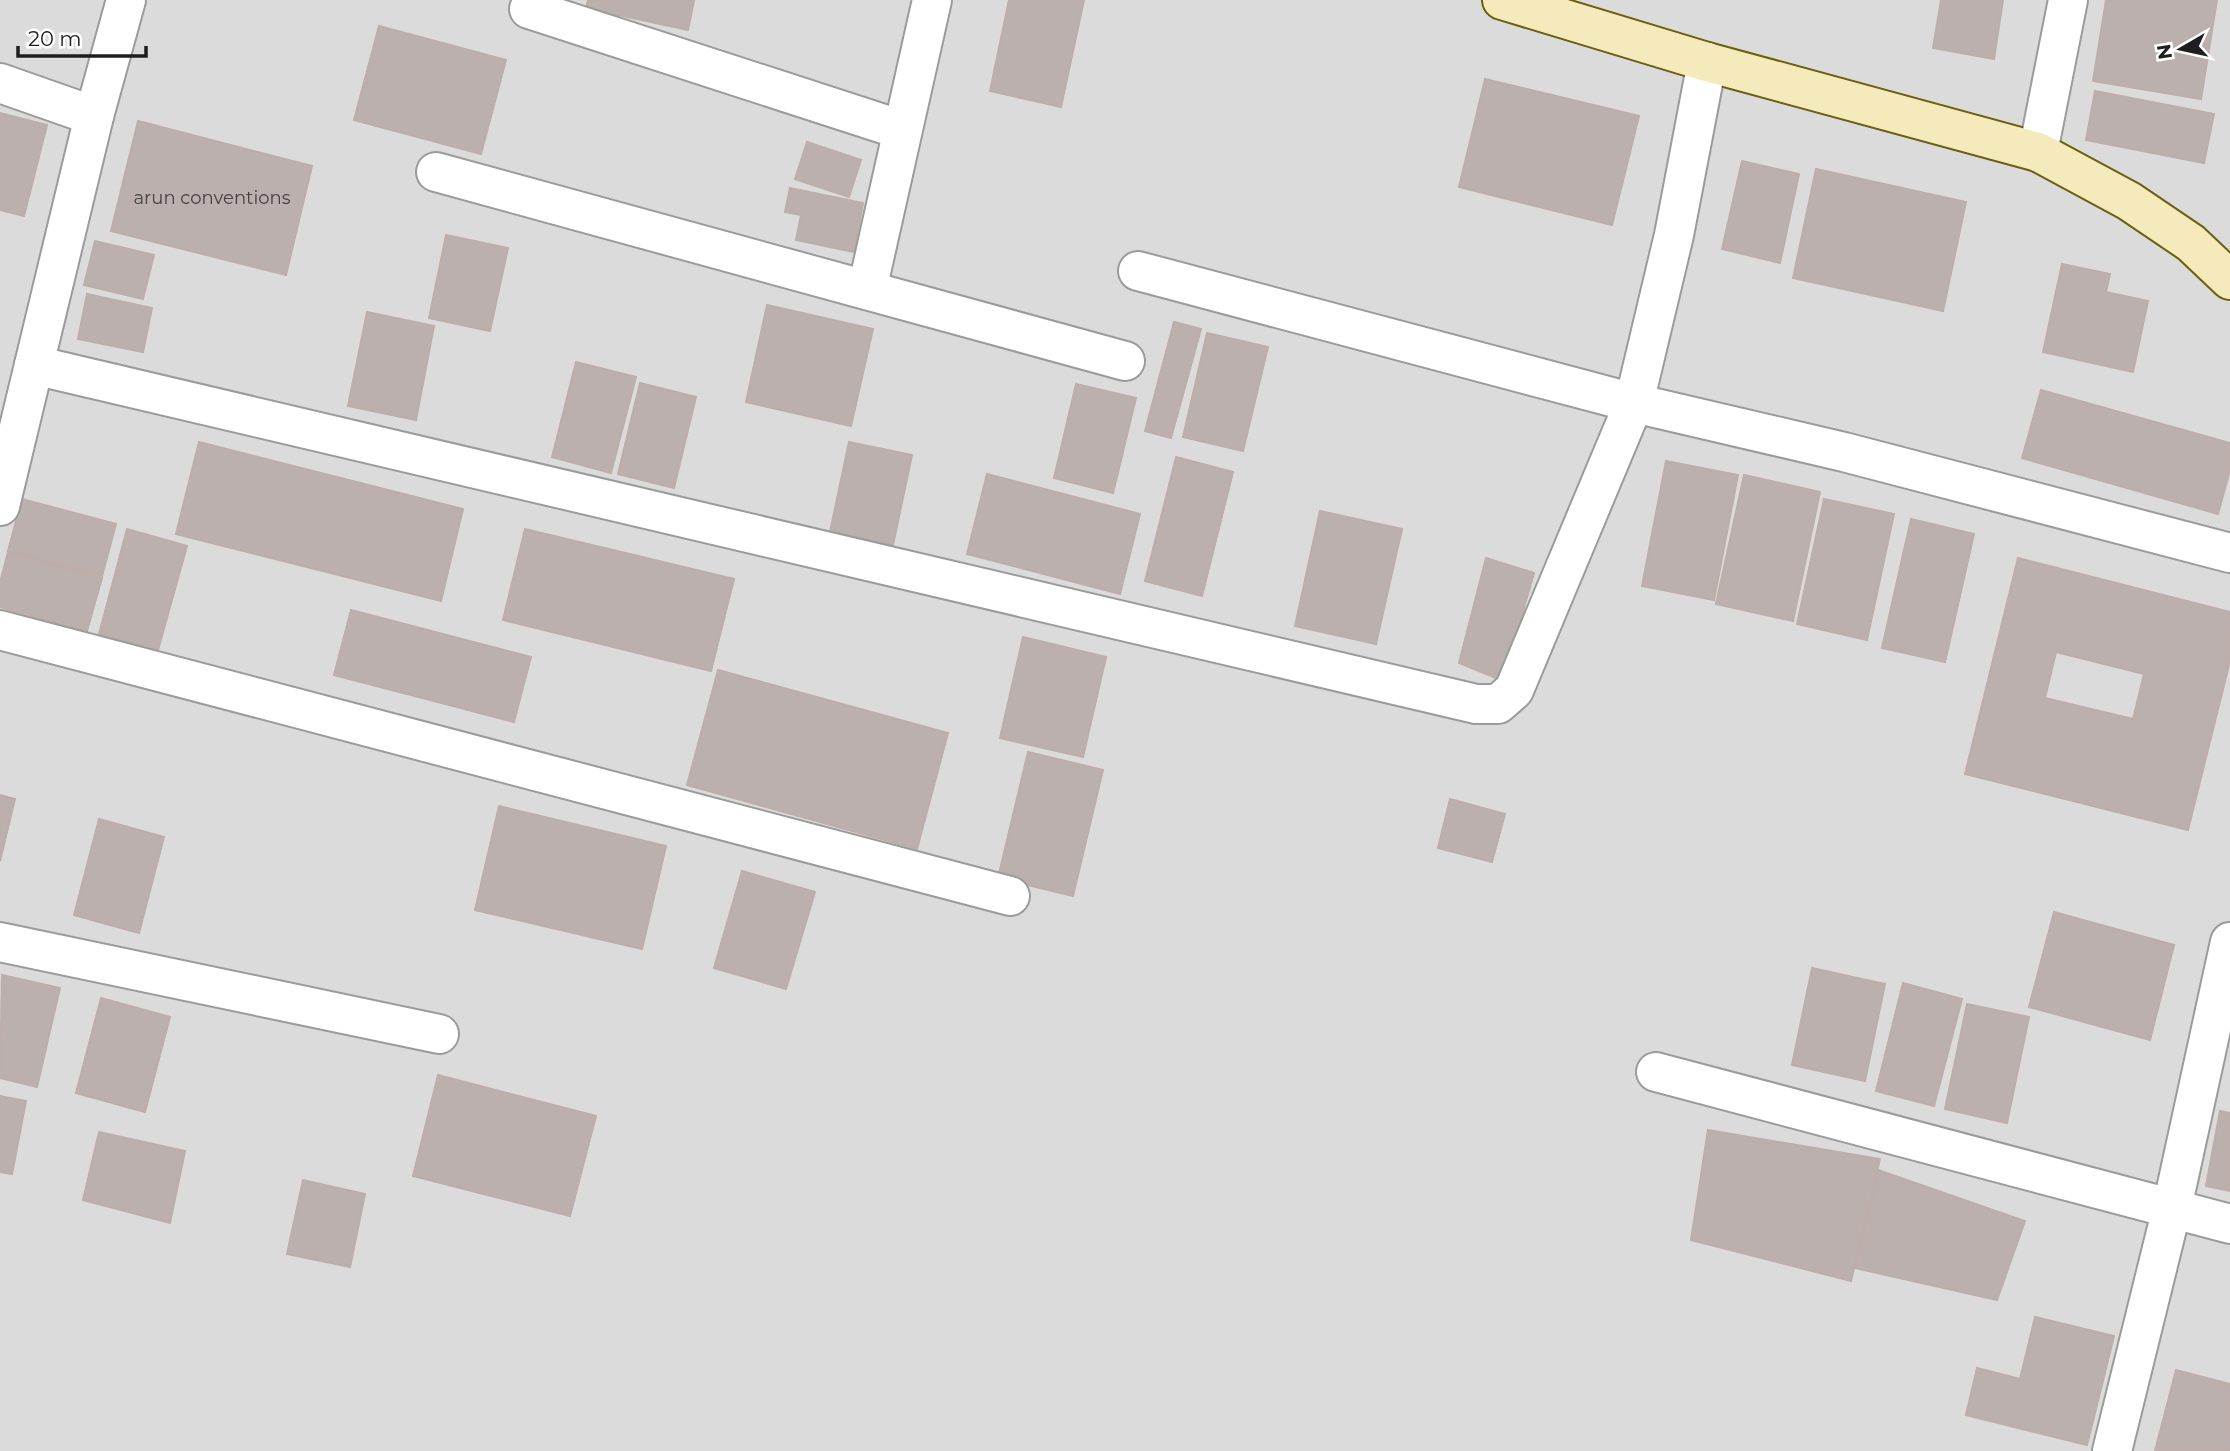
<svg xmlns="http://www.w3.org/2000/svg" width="2230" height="1451" viewBox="0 0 2230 1451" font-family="Montserrat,sans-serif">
<rect width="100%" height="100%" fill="#eee9e4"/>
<!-- residential -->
<rect fill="#dcdbdb" x="0" y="0" width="2230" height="1451"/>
<!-- building -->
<g fill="#bbb0ae" stroke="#beada8" stroke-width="2" fill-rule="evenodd">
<polygon points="588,0 694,0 688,30 586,8"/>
<polygon points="1009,0 1084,0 1061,107 990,91"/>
<polygon points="1941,0 2003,0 1994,59 1933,48"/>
<polygon points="2106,0 2217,0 2201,99 2093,81"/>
<polygon points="379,26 506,60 481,154 354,120"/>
<polygon points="1485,79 1639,116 1612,225 1459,187"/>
<polygon points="2095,91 2214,114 2204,163 2086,140"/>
<polygon points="0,113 47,125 24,216 0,210"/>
<polygon points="138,121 312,166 286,275 111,231"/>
<polygon points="807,142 861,160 849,197 795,179"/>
<polygon points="1742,161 1799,174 1780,263 1722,249"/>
<polygon points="1816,169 1966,202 1943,311 1793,278"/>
<polygon points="790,188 863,203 854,252 796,240 801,215 785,212"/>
<polygon points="446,235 508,248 490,331 429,318"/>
<polygon points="95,241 154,255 143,299 84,285"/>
<polygon points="2062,264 2110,274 2106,292 2148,301 2133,372 2043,352"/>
<polygon points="87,294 152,308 143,352 78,339"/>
<polygon points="767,305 873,329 851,426 746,402"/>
<polygon points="367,312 434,326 416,420 348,406"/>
<polygon points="1174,322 1201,329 1171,438 1145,431"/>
<polygon points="1207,333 1268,347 1243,451 1183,437"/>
<polygon points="576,362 636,377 611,473 552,457"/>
<polygon points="640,383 696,397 674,488 618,474"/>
<polygon points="1076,384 1136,398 1113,493 1054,478"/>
<polygon points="2041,390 2230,443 2230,470 2218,514 2022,458"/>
<polygon points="199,442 463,509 441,601 176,534"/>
<polygon points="849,442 912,455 893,545 830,532"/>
<polygon points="1176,457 1233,472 1202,596 1145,581"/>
<polygon points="1666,461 1738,475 1714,600 1642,586"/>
<polygon points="987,474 1140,514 1120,594 967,554"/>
<polygon points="1744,475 1820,492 1793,621 1716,604"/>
<polygon points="22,499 116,524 102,576 8,551"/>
<polygon points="1824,499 1894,514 1867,640 1797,624"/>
<polygon points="1320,511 1402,529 1376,644 1295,626"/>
<polygon points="1911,519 1974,534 1945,662 1882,648"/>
<polygon points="127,529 187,546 158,650 99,634"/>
<polygon points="525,529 734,579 711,671 503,620"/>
<polygon points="8,552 102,578 87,631 0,607 0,583"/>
<polygon points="1486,558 1534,573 1503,681 1459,663"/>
<path d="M2018,558L2230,612V661L2188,830L1965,774ZM2056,652L2144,674L2133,719L2045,698Z"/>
<polygon points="351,610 531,657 514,722 334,675"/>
<polygon points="1023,637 1106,657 1083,757 1000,738"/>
<polygon points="718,670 948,733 917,849 687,785"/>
<polygon points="1028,752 1103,770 1073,896 998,878"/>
<polygon points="0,795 15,799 0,861"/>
<polygon points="1450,799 1505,814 1492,862 1438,848"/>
<polygon points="499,806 666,846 642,949 475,910"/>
<polygon points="99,819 164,837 139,933 74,915"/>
<polygon points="742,871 815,892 786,989 714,968"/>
<polygon points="2054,912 2174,945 2150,1040 2029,1007"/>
<polygon points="1812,968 1885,984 1865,1081 1792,1065"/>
<polygon points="2,975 60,988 37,1087 0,1078"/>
<polygon points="1903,983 1962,999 1934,1106 1876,1091"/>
<polygon points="101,998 170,1017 145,1112 76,1093"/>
<polygon points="1967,1004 2029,1017 2007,1123 1945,1109"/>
<polygon points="438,1075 596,1116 570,1216 413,1176"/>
<polygon points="0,1096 26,1101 12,1174 0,1172"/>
<polygon points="2220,1111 2230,1113 2230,1191 2206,1186"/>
<polygon points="1708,1130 1880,1159 1851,1281 1691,1240"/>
<polygon points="99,1132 185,1151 170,1223 83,1200"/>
<polygon points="1878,1170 2025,1221 1997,1300 1855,1268"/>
<polygon points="303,1180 365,1194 350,1267 287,1254"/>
<polygon points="2035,1317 2114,1336 2087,1445 1966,1415 1977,1368 2020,1379"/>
<polygon points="2176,1370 2230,1384 2230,1451 2155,1451"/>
</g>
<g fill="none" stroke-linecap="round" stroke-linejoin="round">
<defs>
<g id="street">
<polyline points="529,9 902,130"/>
<polyline points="0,83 94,116"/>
<polyline points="2038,152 2068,0"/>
<polyline points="436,172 1125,361"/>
<polyline points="1138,271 1634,403 1844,452 2230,553"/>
<polyline points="867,290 932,0"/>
<polyline points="34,365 1476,704 1498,704 1514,690 1634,403 1674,235 1707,62"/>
<polyline points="0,506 94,116 126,0"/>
<polyline points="0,630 1010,896"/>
<polyline points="0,942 439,1034"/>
<polyline points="1656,1072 2230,1224"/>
<polyline points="2112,1451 2172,1208 2230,942"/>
</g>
<polyline id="secondary" points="1502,0 1707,62 2038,152 2129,201 2191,243 2230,280"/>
</defs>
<!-- street casing -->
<use href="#street" stroke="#9b9b9b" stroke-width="42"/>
<!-- secondary casing -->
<use href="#secondary" stroke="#6b5f0e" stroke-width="42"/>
<!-- street -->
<use href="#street" stroke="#fff" stroke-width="38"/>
<!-- secondary -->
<use href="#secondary" stroke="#f4eabc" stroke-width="38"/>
</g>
<g text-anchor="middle" stroke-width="7" stroke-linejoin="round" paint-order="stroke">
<!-- number labels -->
<g font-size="18" fill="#454242">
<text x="212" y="204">arun conventions</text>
</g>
</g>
<!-- north arrow -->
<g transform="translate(2181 49) rotate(261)" stroke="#ffffff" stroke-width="5" paint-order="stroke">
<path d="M0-5L12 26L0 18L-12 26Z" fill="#1e1e1e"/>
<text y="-10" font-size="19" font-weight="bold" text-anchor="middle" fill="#1e1e1e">N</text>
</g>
<!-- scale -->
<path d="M18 46v10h128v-10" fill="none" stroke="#1e1e1e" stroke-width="3.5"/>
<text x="28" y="46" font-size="21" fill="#1e1e1e" stroke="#ffffff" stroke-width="5" paint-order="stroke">20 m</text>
</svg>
